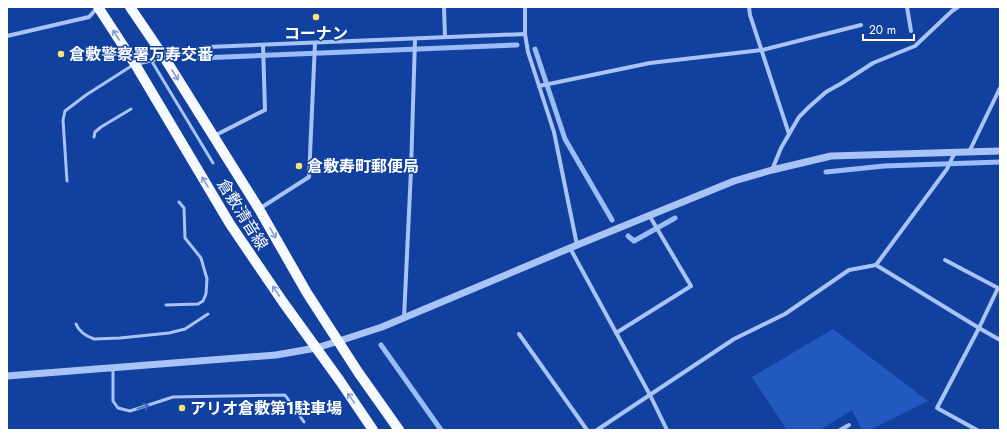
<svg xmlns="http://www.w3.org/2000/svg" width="1007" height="437" viewBox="0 0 1007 437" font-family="Jost,'Noto Sans JP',sans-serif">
<rect width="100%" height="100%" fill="#11409f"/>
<!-- green -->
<polygon fill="#2359be" points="833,329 928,401 870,430 862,430 852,410 820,430 787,430 752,377"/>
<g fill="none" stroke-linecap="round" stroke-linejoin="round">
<!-- stream -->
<g stroke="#9abcf8" stroke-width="5">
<polyline points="535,49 565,139 612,220"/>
<polyline points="200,58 517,45"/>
<polyline points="826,172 884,166 1000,162"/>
<polyline points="628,236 634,241 675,218"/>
<polyline points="381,345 441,430"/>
</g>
<!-- service -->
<g stroke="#a8c3f5" stroke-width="3">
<polyline points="151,60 213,163"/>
<polyline points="94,137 95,132 101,127 131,109"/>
<polyline points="67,181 63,120 65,111 86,95 133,65"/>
<polyline points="166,305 198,304 203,301 206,294 207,279 201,258 185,238 184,208 179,202"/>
<path d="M76,324C79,332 86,336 94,339L120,338L169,333L185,329L208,314"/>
<polyline points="113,368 113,401 118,408 130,411 173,397 285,395 304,422"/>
</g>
<!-- minor -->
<g stroke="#a8c3f5" stroke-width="4">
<polyline points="444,7 445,37"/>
<polyline points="525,7 525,34 528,52 554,132 577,245"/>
<polyline points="749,7 750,15 789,134"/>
<polyline points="907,7 911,31"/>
<polyline points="7,36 89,17 98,7"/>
<polyline points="136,64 208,47 525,34"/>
<polyline points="539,86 650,63 762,50 861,25"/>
<polyline points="214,136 265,110 263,45"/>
<polyline points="969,152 1000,88"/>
<polyline points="772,170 781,148 799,117 809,107 826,92 842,83 873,63 915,46 952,11 958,7"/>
<polyline points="259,209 309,177 315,43"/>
<polyline points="570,248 650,395 667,430"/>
<polyline points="945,260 998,288 979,328 937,408 977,430"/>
<polyline points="876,265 979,328 1000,340"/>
<polyline points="404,318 411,170 415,39"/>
<polyline points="616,333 691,286 649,215"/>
<polyline points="519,334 587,430"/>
<polyline points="597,430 734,339 785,314 849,270 876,265 947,169 955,152"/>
<polyline points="840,430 849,425"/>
</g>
<!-- tertiary -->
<polyline stroke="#a8c3f5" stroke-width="7" points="7,376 276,355 316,348 339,341 382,327 577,245 734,181 772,170 831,156 1000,151"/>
<!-- primary -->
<g stroke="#f6f9ff" stroke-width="10">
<polyline points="98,7 135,64 230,224 283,302 340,381 373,430"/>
<polyline points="130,7 164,57 259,209 307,293 358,372 399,430"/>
</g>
</g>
<!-- one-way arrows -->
<defs><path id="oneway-shaft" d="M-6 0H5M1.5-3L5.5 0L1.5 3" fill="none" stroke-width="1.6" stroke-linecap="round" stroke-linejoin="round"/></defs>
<g stroke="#849ccf">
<use href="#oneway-shaft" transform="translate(116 35) rotate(-123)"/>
<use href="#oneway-shaft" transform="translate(175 75) rotate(58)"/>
<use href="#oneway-shaft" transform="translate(205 182) rotate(-121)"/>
<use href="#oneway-shaft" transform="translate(273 233) rotate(60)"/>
<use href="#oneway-shaft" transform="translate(276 291) rotate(-124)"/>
<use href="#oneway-shaft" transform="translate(351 398) rotate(-124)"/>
</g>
<use stroke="#466ebd" href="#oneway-shaft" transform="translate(143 407) rotate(-18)"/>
<!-- markers -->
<g fill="#ffe46c" stroke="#11409f" stroke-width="1.5">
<circle cx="316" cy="17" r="4"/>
<circle cx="61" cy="54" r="4"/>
<circle cx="299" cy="166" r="4"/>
<circle cx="182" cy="408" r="4"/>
</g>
<g text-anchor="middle" stroke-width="3" stroke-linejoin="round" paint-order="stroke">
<!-- poi labels -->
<g font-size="16" font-weight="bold" fill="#fff" stroke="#11409f" text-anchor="start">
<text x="316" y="39" text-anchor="middle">コーナン</text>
<text x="69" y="60">倉敷警察署万寿交番</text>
<text x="307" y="172">倉敷寿町郵便局</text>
<text x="190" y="414">アリオ倉敷第1駐車場</text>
</g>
<!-- street labels -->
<g font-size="16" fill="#fff" stroke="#11409f">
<text transform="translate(243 214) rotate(58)" y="6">倉敷清音線</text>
</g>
</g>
<!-- border -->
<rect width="1007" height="437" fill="none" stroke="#ffffff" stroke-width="16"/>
<!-- scale -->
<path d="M863 34v6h51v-6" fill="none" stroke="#ffffff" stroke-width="2"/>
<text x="869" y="34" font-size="12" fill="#ffffff" stroke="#11409f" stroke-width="3" paint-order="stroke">20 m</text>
</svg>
